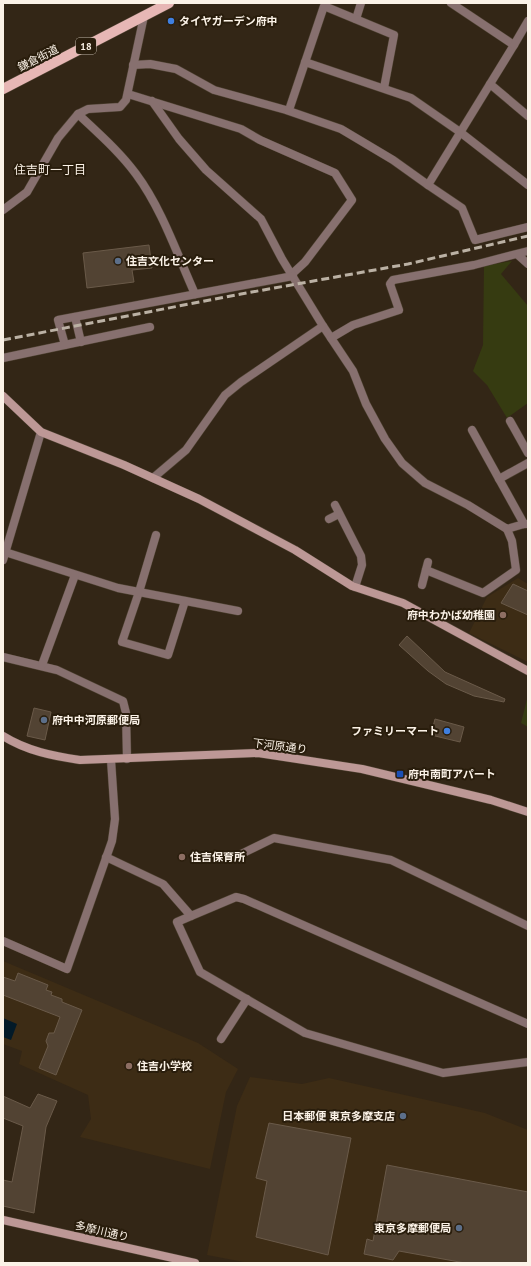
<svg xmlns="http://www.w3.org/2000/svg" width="531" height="1266" viewBox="0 0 531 1266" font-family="'PT Sans','Noto Sans JP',sans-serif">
<rect width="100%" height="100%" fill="#332616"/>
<!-- built -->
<g fill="#3d2c15">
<polygon points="518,578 528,584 528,662 469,633 487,597"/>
<polygon points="3,961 198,1043 238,1069 226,1092 210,1169 80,1137 91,1119 88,1095 19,1064 22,1051 3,1044"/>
<polygon points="250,1077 302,1084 329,1078 485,1113 528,1130 528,1263 249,1263 207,1255 237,1106"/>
</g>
<!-- green -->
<g fill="#363b11">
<polygon points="512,261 501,274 528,306 528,403 507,418 487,385 473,371 483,345 484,266"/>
<polygon points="528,695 528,727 521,723"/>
</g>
<!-- water -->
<polygon fill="#031a28" points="3,1018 17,1024 11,1040 3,1037"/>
<!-- building -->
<g fill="#524333" stroke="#6a5a49">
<polygon points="149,245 152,268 132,270 134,282 87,288 83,253"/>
<polygon points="513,584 528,591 528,615 501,603"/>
<polygon points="407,636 445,672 505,699 504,702 474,696 446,684 428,671 399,645"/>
<polygon points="34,708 51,712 45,740 27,736"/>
<polygon points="435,719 464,727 460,742 431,735"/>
<polygon points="18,973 48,985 46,990 52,992 51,995 62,999 62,1002 82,1010 56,1075 39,1068 48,1046 46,1041 49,1033 54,1033 60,1017 3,995 3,977 15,981"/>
<polygon points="38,1094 57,1101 46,1127 34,1213 3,1206 3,1180 12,1182 23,1126 3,1118 3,1096 30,1108"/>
<polygon points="269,1123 351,1138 328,1255 256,1237 267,1181 256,1178"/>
<polygon points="387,1165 528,1192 528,1263 465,1263 399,1251 393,1260 364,1254 367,1239 373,1241"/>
</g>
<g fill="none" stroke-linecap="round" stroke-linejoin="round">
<defs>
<g id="street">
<polyline points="451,3 514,45 490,84"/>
<polyline points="356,19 361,3"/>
<polyline points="514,45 528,21"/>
<polyline points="305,62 411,98 460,132 528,185"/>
<polyline points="133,65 150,64 176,69 214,90 286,110 341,129 393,160 428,185"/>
<polyline points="128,94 241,129 260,140 335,173 352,200 305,262 292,274"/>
<polyline points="152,101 179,139 206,170 261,219 282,259 323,326 353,371 366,404 385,439 402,463 425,483 468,505 507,529 524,524 528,524"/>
<polyline points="289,110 324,6 394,35 384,88"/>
<path d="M78,114C98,133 119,151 136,174C162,209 177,254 195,294"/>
<polyline points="528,116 490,84 428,185 462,208 475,240 528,227"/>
<polyline points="3,210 27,192 58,138 78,114 88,109 120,107 126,100 144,16"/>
<polyline points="518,255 528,264"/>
<polyline points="75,317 81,342"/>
<polyline points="331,338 353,325 399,310 390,284 393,280 474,265 528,251"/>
<polyline points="65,345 58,320 293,276"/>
<polyline points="3,358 150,327"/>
<polyline points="510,421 528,453"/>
<polyline points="472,430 524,524"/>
<polyline points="153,478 186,450 225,395 241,382 323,326"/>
<polyline points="499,479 528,463"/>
<polyline points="335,505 361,556 362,565 355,587"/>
<polyline points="329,519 339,514"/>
<polyline points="156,535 139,592 122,642 168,655 185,601"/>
<polyline points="5,552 118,588 238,611"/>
<polyline points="3,560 41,432"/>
<polyline points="426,570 483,593 516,570 512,541 507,529"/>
<polyline points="422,585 428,562"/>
<polyline points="3,657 57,670 123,701 126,713 127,759"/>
<polyline points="42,665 75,575"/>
<polyline points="106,857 163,884 191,916 236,897 244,899 528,1024"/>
<polyline points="233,858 274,838 391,860 528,926"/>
<polyline points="191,916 177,922 200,972 305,1033 443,1073 528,1062"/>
<polyline points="3,941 67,969 112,841 115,819 111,760"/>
<polyline points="221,1039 247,999"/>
</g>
<g id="secondary">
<polyline points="3,396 41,432 124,465 199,499 295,550 352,586 403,603 528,671"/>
<path d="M3,736C27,751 53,756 80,760L258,753L362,769L491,800L528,812"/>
<polyline points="3,1220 195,1263"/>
</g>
<polyline id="primary" points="3,89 169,3"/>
</defs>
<!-- street casing -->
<use href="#street" stroke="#4f4333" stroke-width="9"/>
<!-- secondary casing -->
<use href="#secondary" stroke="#4f4333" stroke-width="9"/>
<!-- primary casing -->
<use href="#primary" stroke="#4f4333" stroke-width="11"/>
<!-- street -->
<use href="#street" stroke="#87706f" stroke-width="8"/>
<!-- secondary -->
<use href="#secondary" stroke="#bd9896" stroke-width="8"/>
<!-- primary -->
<use href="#primary" stroke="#e7b7b5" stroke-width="10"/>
<!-- rail -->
<polyline stroke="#bbb1a4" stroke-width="3" stroke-dasharray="8 4" stroke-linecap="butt" points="3,340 241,294 408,264 528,236"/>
</g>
<!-- markers -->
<g fill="#3f7fe0" stroke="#291d0c" stroke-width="1.5">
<circle cx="171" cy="21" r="4"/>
<circle cx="447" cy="731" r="4"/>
</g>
<g fill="#5c6f8a" stroke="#291d0c" stroke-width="1.5">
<circle cx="118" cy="261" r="4"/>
<circle cx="44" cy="720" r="4"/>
<circle cx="403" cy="1116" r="4"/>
<circle cx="459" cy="1228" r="4"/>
</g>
<g fill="#8d6e63" stroke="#291d0c" stroke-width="1.5">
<circle cx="503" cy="615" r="4"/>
<circle cx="182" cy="857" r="4"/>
<circle cx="129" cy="1066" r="4"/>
</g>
<rect fill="#1a4fb4" stroke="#291d0c" stroke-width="1.5" x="396" y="770" width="8" height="8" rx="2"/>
<g text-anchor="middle" stroke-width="4" stroke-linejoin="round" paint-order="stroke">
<!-- shield labels -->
<rect fill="#291d0c" stroke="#bcb2a5" stroke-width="1" x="76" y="38" width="20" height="16" rx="3"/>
<g font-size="10" font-weight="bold" fill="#fbf2e7">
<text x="86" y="50">18</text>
</g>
<!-- poi labels -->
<g font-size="11" font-weight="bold" fill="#fbf2e7" stroke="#291d0c" text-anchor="start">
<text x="179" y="25">タイヤガーデン府中</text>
<text x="126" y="265">住吉文化センター</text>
<text x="495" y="619" text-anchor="end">府中わかば幼稚園</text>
<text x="52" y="724">府中中河原郵便局</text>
<text x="439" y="735" text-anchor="end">ファミリーマート</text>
<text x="408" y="778">府中南町アパート</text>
<text x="190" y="861">住吉保育所</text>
<text x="137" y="1070">住吉小学校</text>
<text x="395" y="1120" text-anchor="end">日本郵便 東京多摩支店</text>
<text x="451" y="1232" text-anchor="end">東京多摩郵便局</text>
</g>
<!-- street labels -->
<g font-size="11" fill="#fbf2e7" stroke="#291d0c">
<text transform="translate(38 58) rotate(-27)" y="4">鎌倉街道</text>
<text transform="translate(280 746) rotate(7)" y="4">下河原通り</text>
<text transform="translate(102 1231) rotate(13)" y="4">多摩川通り</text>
</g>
<!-- neighbourhood labels -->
<g font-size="12" fill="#fbf2e7" stroke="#291d0c">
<text x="50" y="174">住吉町一丁目</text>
</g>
</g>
<!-- border -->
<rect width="531" height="1266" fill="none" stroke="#fbf2e7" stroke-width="8"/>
</svg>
